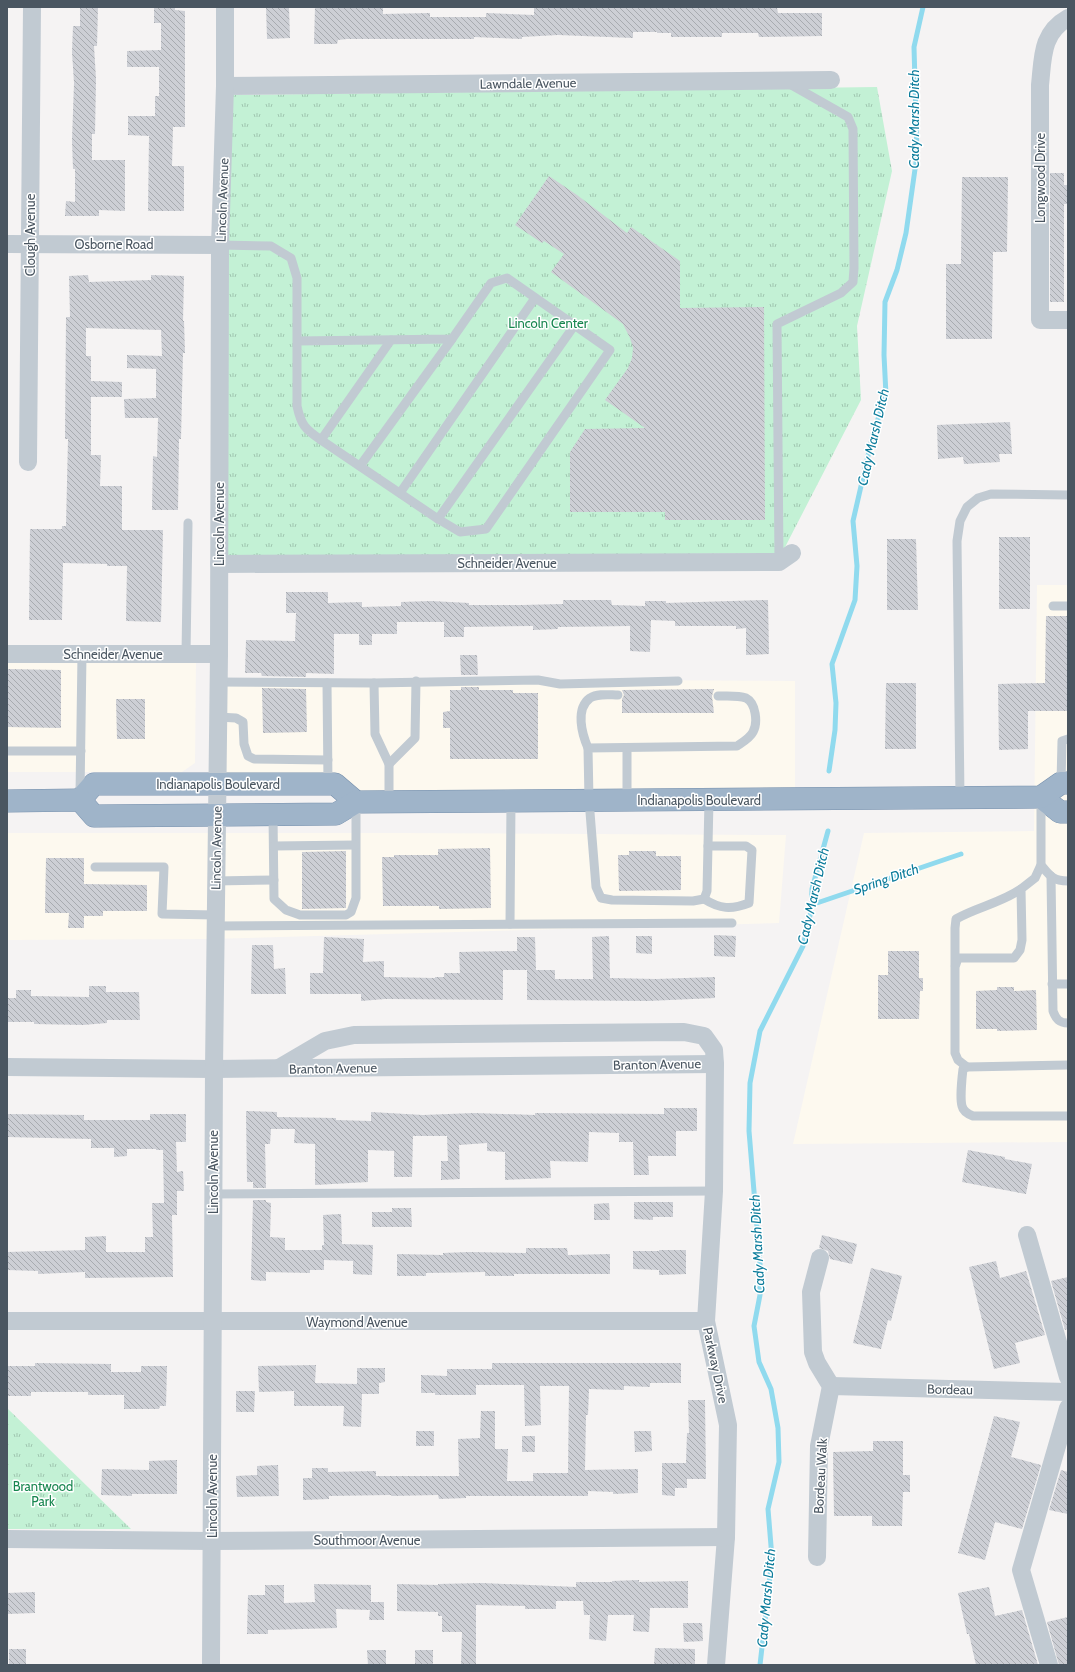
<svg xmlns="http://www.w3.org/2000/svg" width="1075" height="1672" viewBox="0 0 1075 1672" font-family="Cabin,sans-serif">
<defs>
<pattern id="grass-tufts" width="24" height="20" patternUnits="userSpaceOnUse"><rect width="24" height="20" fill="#c3f1d5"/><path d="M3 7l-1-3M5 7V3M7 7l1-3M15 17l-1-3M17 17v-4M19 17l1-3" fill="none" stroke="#a0c6b0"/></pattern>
<pattern id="building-back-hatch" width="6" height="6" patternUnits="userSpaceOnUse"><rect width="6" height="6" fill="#cdcfd5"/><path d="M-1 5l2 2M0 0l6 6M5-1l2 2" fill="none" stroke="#a8abb0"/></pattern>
</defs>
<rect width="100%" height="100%" fill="#f5f3f3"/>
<!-- commercial -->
<g fill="#fdf9ef">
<polygon points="1037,585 1068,585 1068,1142 793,1144 864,833 1034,831"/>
<polygon points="7,658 196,660 195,763 182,772 7,772"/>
<polygon points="221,678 795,681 795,796 358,799 336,782 219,781"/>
<polygon points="7,833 393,833 786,835 779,923 210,939 7,940"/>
</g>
<!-- grass -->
<g fill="url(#grass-tufts)">
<polygon points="877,87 892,171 857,326 861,400 782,553 225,558 230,95"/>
<polygon points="7,1408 131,1529 7,1529"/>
</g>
<!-- garden -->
<polygon fill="#c3f1d5" points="33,1485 33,1513 7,1514 7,1486"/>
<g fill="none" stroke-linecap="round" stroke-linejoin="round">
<!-- stream -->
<g stroke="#90daee" stroke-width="5">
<polyline points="829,771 835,730 836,703 832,664 855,600 857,566 853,521 873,434 886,395 884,355 885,302 897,270 906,233 917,155 914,47 923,7"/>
<polyline points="811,905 961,854"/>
<polyline points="760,1665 772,1558 768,1509 779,1462 778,1428 771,1389 759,1362 754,1326 760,1295 760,1264 749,1131 750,1083 760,1031 803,946 811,911 812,889 828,831"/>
</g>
</g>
<!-- building -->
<g fill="url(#building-back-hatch)">
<polygon points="80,7 98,7 97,46 94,46 96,79 95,134 92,134 92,160 125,160 125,211 99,210 99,216 65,216 66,201 75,202 75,169 73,169 72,140 74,83 72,52 73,26 80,26"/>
<polygon points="154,7 175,7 175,10 185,11 185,127 173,127 172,166 184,166 184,211 148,211 149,136 128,135 128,116 155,116 155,96 159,96 159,67 127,67 127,51 161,50 161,23 154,23"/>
<polygon points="266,7 289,7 290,38 267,39"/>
<polygon points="315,7 383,7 383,14 430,13 430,17 486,17 486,13 534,15 534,7 770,7 777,8 778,13 822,13 822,36 759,37 758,33 722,33 722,37 671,37 671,33 657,33 657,32 633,32 633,38 558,35 522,37 522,39 474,37 474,39 347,39 338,40 337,44 314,44"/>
<polygon points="1050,173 1064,173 1064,185 1068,185 1068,204 1064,204 1064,302 1050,302"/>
<polygon points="549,176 577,195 627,233 631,227 680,261 680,308 764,307 765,520 665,520 665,512 570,512 570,452 585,429 645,428 605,400 628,368 632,358 633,348 630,338 623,324 551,272 564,254 544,241 542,243 515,225"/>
<polygon points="962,177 1008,177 1007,252 993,252 992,339 946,339 946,264 961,264"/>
<polygon points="88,275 89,282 151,280 151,275 184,276 183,321 184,321 185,353 183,353 181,439 179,439 178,510 152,510 153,456 157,457 158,418 125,418 124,399 156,398 156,369 127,368 127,355 162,356 161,330 86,328 86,356 91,356 91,381 122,382 122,397 91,397 91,455 101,455 100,486 122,486 122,530 163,530 161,622 126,621 127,566 107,566 107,564 63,563 62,620 29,620 30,529 62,529 62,526 66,526 68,439 65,439 66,317 70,317 69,276"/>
<polygon points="1010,422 1012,454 999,454 1000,462 964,464 963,457 938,459 937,425"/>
<rect x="999" y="537" width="31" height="72"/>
<polygon points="887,539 916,539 918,610 887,610"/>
<polygon points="286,592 328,592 328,603 362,602 362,607 401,606 401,602 431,601 469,603 469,605 522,605 563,604 563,600 611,600 612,605 645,606 645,601 666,601 666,603 768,600 769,654 746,655 746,628 736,629 736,626 675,626 675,621 651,620 650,652 630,651 630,626 558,627 558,629 533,630 533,626 464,627 464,637 444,637 444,622 397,622 397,634 372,634 372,645 359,645 359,634 334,634 334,674 306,673 306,677 262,676 261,673 245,673 246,640 295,641 296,613 286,613"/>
<polygon points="1046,616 1068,616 1068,711 1028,711 1028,749 999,750 998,684 1045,683"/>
<polygon points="460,655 477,655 478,675 461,675"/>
<polygon points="7,669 61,670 61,728 7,727"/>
<polygon points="886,683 916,683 916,749 885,749"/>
<polygon points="461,687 479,687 479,690 513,690 513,693 538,693 538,759 450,759 450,728 443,728 443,712 450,711 450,690 461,690"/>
<polygon points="262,688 306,689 307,732 263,733"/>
<polygon points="714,689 712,696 714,713 622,713 622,699 624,695 622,690"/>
<polygon points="116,699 145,699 145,739 117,739"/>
<polygon points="490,848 491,908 439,909 439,906 383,906 382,857 394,857 394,855 438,855 438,849"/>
<polygon points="346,851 346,908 302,909 302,852"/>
<polygon points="629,851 656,851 656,856 681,856 681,890 619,891 618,855 629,855"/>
<polygon points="46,858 84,858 84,884 147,885 147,911 103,911 103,916 84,916 84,928 68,928 69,913 45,913"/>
<polygon points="714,935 736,936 735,957 714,956"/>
<polygon points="609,936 610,978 656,979 715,977 715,998 648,1001 527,1000 527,970 555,970 555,979 593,979 592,937"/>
<polygon points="636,936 652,936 652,954 636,953"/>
<polygon points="324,937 364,939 363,962 384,961 384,977 435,978 435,977 444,977 444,973 460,973 459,952 517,951 517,937 535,937 536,970 503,970 503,1000 385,999 361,1001 361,994 310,994 310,973 323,973"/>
<polygon points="252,945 273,945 274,969 285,968 286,994 251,994"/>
<polygon points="888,951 919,951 919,978 923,978 923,991 920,991 919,1019 878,1019 878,975 888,975"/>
<polygon points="89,986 106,986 106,992 139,992 140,1020 107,1020 107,1023 83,1025 34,1024 34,1022 7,1022 7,998 16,998 16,990 31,990 31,996 89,997"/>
<polygon points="997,987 1014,987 1014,991 1036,990 1037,1030 997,1031 997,1029 976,1029 976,991 997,990"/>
<polygon points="664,1108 697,1108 697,1131 676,1131 676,1156 648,1156 649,1175 634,1175 633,1142 619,1142 619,1133 589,1132 588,1162 550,1161 551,1178 505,1180 505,1152 487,1151 487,1143 459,1145 460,1179 441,1180 441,1161 448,1161 447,1136 413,1136 412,1177 394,1177 394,1151 368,1150 368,1182 315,1185 315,1144 294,1143 295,1129 271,1129 270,1144 265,1144 266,1188 253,1188 253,1182 247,1182 246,1111 277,1112 277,1117 336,1118 336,1120 371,1121 371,1112 423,1115 474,1113 535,1115 535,1113 664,1114"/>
<polygon points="7,1114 84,1115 84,1120 150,1120 150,1114 186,1114 186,1142 176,1142 177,1172 183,1171 184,1191 177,1191 177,1215 172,1215 173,1277 85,1278 85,1272 38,1274 38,1271 7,1270 7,1252 85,1250 85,1237 106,1236 106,1252 145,1252 145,1237 153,1237 152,1203 164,1203 163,1150 156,1150 156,1149 127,1149 127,1156 114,1157 114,1148 91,1148 91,1139 7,1137"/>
<polygon points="968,1150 1005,1157 1005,1159 1032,1164 1026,1194 962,1182"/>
<polygon points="253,1200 266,1200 266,1202 271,1203 270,1237 285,1238 285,1250 322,1250 322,1245 324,1245 323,1215 341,1214 342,1244 373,1245 372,1275 353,1274 353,1261 324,1260 324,1270 310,1270 310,1273 266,1272 266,1281 251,1280"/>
<polygon points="634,1202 673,1202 673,1217 653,1217 653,1220 634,1219"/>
<polygon points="609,1203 610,1220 594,1220 594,1204"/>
<polygon points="392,1208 411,1208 412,1227 372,1227 372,1212 392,1212"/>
<polygon points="822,1235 857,1244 852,1264 830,1259 828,1251 819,1248"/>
<polygon points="526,1248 567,1248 568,1255 610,1254 610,1274 514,1274 514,1276 485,1276 485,1272 426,1273 426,1276 397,1276 397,1254 443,1255 443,1253 469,1252 526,1253"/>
<polygon points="659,1250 686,1250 686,1274 659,1275 659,1270 633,1269 633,1251 659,1251"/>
<polygon points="996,1261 1000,1278 1026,1271 1045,1335 1015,1343 1020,1363 994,1369 969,1267"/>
<polygon points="871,1268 902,1276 891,1321 888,1320 881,1349 853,1343"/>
<polygon points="1068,1277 1068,1329 1065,1330 1051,1281"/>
<polygon points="35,1363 111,1364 111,1372 141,1372 141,1366 167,1366 166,1406 160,1406 159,1409 124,1409 124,1395 88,1395 88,1392 31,1392 31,1396 7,1396 7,1366 35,1366"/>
<polygon points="492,1363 681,1363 681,1383 650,1383 650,1387 624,1386 624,1390 589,1389 588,1415 586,1415 585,1470 638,1469 638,1493 613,1494 613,1492 588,1491 588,1496 466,1496 466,1498 439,1499 438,1495 392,1496 391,1495 329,1496 329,1499 303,1500 303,1478 312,1478 312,1468 328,1468 328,1472 376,1471 376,1476 459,1476 458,1439 480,1438 481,1411 495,1411 495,1449 508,1449 507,1481 533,1481 533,1473 568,1473 569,1386 540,1386 541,1425 525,1426 524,1385 476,1385 476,1395 435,1395 435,1393 421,1393 421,1375 447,1376 447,1369 492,1369"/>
<polygon points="316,1365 315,1383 357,1384 357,1368 385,1368 385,1382 379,1383 379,1394 362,1394 361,1427 343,1426 344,1406 294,1406 294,1391 259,1392 258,1366"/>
<polygon points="236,1391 255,1391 254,1412 236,1412"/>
<polygon points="688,1400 705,1400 706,1479 687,1479 687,1488 675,1488 675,1496 662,1495 662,1463 686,1463 687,1433 689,1433"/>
<polygon points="994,1416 1020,1422 1011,1457 1041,1465 1022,1529 995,1522 985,1560 958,1553"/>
<rect x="416" y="1431" width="18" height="15"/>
<polygon points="634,1431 651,1431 652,1451 635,1452"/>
<rect x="522" y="1436" width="13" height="16"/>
<polygon points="873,1441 903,1441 903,1475 910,1475 910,1492 903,1492 902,1526 872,1526 872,1516 834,1516 833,1452 873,1451"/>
<polygon points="177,1460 177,1494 132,1494 132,1496 101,1495 102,1469 149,1470 149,1461"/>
<polygon points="278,1465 279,1496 237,1497 236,1476 257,1475 257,1466"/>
<polygon points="1061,1470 1068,1472 1068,1514 1049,1510"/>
<polygon points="639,1580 639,1582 688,1581 688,1608 650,1608 649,1632 633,1631 634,1615 608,1615 606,1641 589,1639 590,1615 584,1615 583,1601 556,1601 556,1609 525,1609 525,1606 476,1605 476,1665 461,1665 462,1632 442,1632 442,1616 438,1616 438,1612 397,1611 397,1584 438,1585 438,1584 482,1583 576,1587 576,1582 612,1582 612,1581"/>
<polygon points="314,1584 371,1585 371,1602 384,1602 384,1620 369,1620 370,1610 336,1609 337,1628 268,1630 268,1634 247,1634 248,1595 265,1595 265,1585 284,1585 284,1603 315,1602"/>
<polygon points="989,1587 995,1616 1022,1610 1038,1665 976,1665 969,1634 967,1634 958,1593"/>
<polygon points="35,1592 35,1613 7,1614 7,1593"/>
<polygon points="1068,1617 1068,1665 1059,1665 1047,1622"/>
<polygon points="683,1623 702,1623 703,1641 684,1642"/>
<polygon points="655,1648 695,1649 695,1665 654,1665"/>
<rect x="9" y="1649" width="17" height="16"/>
<polygon points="367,1650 386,1650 386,1665 368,1665"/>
<rect x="415" y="1650" width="18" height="15"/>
</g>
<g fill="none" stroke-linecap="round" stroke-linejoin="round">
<defs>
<g id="trunk">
<polyline points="1041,797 1060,812 1068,812"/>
<polyline points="80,800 94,784 335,784 356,802"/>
<polyline points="7,801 80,800 94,816 336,814 356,802 1041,797 1061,783 1068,783"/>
</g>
</defs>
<!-- trunk casing -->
<use href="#trunk" stroke="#7690ad" stroke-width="23"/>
<!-- service -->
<g stroke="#c1cad2" stroke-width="9">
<path d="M220,245L271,246L291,258L297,278V406C301,425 305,429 321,440L438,519L460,532L486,529L610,350L507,278L491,283L452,339L297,341"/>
<polyline points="321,440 391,340"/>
<polyline points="360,466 452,339"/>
<polyline points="400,493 535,298"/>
<polyline points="438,519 574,326"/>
<polyline points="779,562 777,324 841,293 853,282 854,268 853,129 848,117 788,83"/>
<polyline points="1053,606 1068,606"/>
<polyline points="186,654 188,523"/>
<polyline points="218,682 374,683 538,680 560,684 678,681"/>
<polyline points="327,683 328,784"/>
<polyline points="374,683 375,734 389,764 389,802"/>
<polyline points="218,717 236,718 243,722 244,744 248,756 254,759 328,760"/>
<path d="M588,748C582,734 575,709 590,698C598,693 610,695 618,695"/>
<polyline points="627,748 627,800"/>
<polyline points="7,751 81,751"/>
<polyline points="389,764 415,738 416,681"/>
<polyline points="1061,783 1062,741 1068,739"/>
<polyline points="80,795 82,654"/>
<polyline points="960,798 957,541 960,521 967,507 978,498 991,494 1068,495"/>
<path d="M709,800L707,891L704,899L693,901L612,900L601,898L596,887L589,800L588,748L737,746C743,742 750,738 753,732C758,723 756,703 746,698C738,695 726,696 718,696"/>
<polyline points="273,815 274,899 286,910 300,915 346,915 351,912 356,898 356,804"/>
<polyline points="274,846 355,845"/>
<path d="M1041,865C1050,876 1053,881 1068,881"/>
<polyline points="95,867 164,867 162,914 215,915"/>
<path d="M1051,876L1053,1011C1056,1019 1059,1023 1068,1023"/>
<polyline points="215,881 274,880"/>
<path d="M704,899C720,909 731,910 749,903L752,850L746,846H708"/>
<polyline points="510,924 511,801"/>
<polyline points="215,926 732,923"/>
<path d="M955,965V928L956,919C977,907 1001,903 1021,889"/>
<polyline points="1052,984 1068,984"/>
<path d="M1068,1065L967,1067L963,1069C962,1077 960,1099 962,1106C963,1111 968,1114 973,1116H1068"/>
<polyline points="967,1067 958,1060 955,1053 955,967 958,958 1014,958 1020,950 1022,940 1021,889 1035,878 1041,865 1041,799"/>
<polyline points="213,1194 714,1191"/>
</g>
<!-- minor -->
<g stroke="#c1cad2" stroke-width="18">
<path d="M1068,18C1041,33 1043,58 1040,85V320H1068"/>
<polyline points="225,86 831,80"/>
<polyline points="7,244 220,245"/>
<polyline points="28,462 32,7"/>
<polyline points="219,564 779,562 792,553"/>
<polyline points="7,654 219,654"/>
<polyline points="7,1067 214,1069 715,1064"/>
<polyline points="279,1068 325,1041 354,1035 684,1032 704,1036 714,1050 715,1064 714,1191 706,1321 728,1425 726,1537 716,1665"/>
<polyline points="1027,1235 1068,1377"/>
<polyline points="7,1321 706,1321"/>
<polyline points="831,1386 1068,1392"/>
<polyline points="7,1539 211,1541 726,1537"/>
<polyline points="817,1557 819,1446 831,1386 817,1363 813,1352 811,1292 820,1258"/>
<polyline points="211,1665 214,1069 219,654 220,245 225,86 225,7"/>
<polyline points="1049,1665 1021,1570 1068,1408"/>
</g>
<!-- trunk -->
<use href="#trunk" stroke="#9fb4c9" stroke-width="22"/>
</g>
<g text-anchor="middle" stroke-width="3" stroke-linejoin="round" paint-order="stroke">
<!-- street labels -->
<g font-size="13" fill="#4a5661" stroke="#fff">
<text transform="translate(528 83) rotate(-1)" y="5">Lawndale Avenue</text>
<text transform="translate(1040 178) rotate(-90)" y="5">Longwood Drive</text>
<text transform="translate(222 200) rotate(-88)" y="5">Lincoln Avenue</text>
<text transform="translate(30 235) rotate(-90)" y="5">Clough Avenue</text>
<text x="114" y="249">Osborne Road</text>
<text transform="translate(219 524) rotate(-90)" y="5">Lincoln Avenue</text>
<text x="507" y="568">Schneider Avenue</text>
<text x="113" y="659">Schneider Avenue</text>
<text x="218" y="789">Indianapolis Boulevard</text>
<text x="699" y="805">Indianapolis Boulevard</text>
<text transform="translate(216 848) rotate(-89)" y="5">Lincoln Avenue</text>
<text transform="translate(657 1064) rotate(-1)" y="5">Branton Avenue</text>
<text transform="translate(333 1068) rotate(-1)" y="5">Branton Avenue</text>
<text transform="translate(213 1172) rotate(-90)" y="5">Lincoln Avenue</text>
<text x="357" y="1327">Waymond Avenue</text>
<text transform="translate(716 1365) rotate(78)" y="5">Parkway Drive</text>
<text transform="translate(950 1389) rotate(1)" y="5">Bordeau</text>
<text transform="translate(820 1476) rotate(-87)" y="5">Bordeau Walk</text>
<text transform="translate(212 1496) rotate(-90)" y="5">Lincoln Avenue</text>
<text x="367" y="1545">Southmoor Avenue</text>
</g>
<!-- park labels -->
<g font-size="13" fill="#17864f" stroke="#fff">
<text x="548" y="328">Lincoln Center</text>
<text x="43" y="1491">Brantwood<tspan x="43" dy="15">Park</tspan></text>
</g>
<!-- water labels -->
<g font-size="14" font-style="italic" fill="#0c7c9b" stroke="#fff">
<text transform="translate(914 119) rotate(-90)" y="5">Cady Marsh Ditch</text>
<text transform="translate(873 437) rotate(-77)" y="5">Cady Marsh Ditch</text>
<text transform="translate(886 879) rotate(-19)" y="5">Spring Ditch</text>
<text transform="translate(813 896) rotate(-77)" y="5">Cady Marsh Ditch</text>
<text transform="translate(757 1244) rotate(-93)" y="5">Cady Marsh Ditch</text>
<text transform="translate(766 1598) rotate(-85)" y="5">Cady Marsh Ditch</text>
</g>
</g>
<!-- border -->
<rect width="1075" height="1672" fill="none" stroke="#4a5661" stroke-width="16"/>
</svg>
